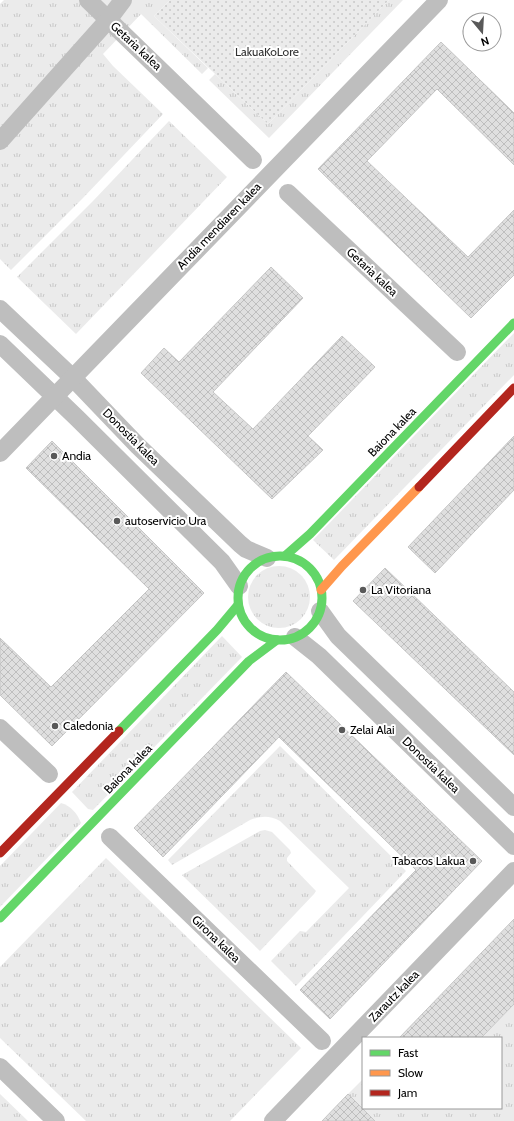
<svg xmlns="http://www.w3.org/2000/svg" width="514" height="1121" viewBox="0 0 514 1121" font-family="Cabin,sans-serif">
<defs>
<pattern id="grass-tufts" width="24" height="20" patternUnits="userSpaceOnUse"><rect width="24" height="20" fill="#ebebeb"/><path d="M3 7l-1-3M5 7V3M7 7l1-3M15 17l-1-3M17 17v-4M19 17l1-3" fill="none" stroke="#c8c8c8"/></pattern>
<pattern id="garden-dots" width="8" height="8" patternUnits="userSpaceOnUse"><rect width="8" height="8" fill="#ebebeb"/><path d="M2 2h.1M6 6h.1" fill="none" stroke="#c8c8c8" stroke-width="1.8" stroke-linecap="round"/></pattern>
<pattern id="building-cross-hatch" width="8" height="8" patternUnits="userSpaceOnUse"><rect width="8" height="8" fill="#dfdfdf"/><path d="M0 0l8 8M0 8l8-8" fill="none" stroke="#bebebe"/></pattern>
</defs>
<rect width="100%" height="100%" fill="#fff"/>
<!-- grass -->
<g fill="url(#grass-tufts)">
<polygon points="4,0 170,0 154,16 208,68 202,74 141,14 103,54 113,66 163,114 83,198 11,270 0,259 0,4"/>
<polygon points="389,0 403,0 269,138 209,80 215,74 268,124"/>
<polygon points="169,121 227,177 76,334 17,277 93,201"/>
<polygon points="514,333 514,375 334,560 313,540"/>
<circle cx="279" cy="597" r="31"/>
<polygon points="222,636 242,657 93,810 88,809 72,792"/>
<path d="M280,746L406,871L296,986L271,961L300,931L306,932L308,930L349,888L280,821C269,815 261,816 250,820L172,865L168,860Z"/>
<path d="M61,803C71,806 77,813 81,823L0,907V866Z"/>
<polygon points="265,830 272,832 290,850 291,853 287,858 287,861 316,891 314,894 260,951 182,875 260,831"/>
<polygon points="106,858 301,1048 230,1121 86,1121 0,1038 0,967"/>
<polygon points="514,1004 514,1121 375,1121 348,1094 363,1079 363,1108 501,1108 501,1038 481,1038"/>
<polygon points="0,1094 28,1121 0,1121"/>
</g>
<!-- garden -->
<polygon fill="url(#garden-dots)" points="170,0 389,0 268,124 154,16"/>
<!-- building -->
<g fill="url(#building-cross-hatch)" stroke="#c6c6c6">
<polygon points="441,42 514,113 514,165 437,89 367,161 468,257 514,210 514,275 471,318 318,169"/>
<polygon points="271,267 303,298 213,392 253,429 342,336 375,367 308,436 323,450 272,499 141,373 164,348 179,362"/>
<polygon points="514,436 514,490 435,573 408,547"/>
<polygon points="52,441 204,593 52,746 0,695 0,638 51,687 149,589 26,468"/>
<polygon points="385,568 514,692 514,755 353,601"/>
<polygon points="286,672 482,861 330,1019 300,990 416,870 348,804 279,737 163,857 134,828"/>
<polygon points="514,919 514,1004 481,1038 399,1038"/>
<polygon points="348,1094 375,1121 322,1121"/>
</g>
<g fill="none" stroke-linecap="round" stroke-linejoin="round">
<!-- street -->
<g stroke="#bebebe" stroke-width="18">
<polyline points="88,0 253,160"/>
<polyline points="0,141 108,20 123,0"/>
<polyline points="288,193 457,352"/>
<polyline points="0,309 73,378 138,446 240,544 246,549 267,558"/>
<polyline points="0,344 77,418 222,562 239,586"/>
<polyline points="0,453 439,0"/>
<polyline points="320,611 338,636 514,807"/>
<polyline points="295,637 319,656 514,846"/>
<polyline points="0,728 49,774"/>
<polyline points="110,837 322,1041"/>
<polyline points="0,1067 56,1121"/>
<polyline points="273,1121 514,871"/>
</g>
<!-- fast -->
<g stroke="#63d668" stroke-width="9">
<circle cx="280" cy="598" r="42"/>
<polyline points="285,556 310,534 514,323"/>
<polyline points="119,731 217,630 238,605"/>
<polyline points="0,918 249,661 277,640"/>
</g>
<!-- slow -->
<polyline stroke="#ff974d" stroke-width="9" points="321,590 342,566 419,487"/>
<!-- jam -->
<g stroke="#b3261e" stroke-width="9">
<polyline points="419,487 514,388"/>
<polyline points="0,853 119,731"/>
</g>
</g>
<!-- markers -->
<g fill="#595959" stroke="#fff" stroke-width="1.5">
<circle cx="54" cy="456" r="4"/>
<circle cx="117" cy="521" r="4"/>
<circle cx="363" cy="590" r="4"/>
<circle cx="55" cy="726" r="4"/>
<circle cx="342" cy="730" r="4"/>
<circle cx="473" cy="861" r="4"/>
</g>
<g text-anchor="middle" stroke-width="4" stroke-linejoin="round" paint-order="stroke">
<!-- street labels -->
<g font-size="12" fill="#000" stroke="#fff">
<text transform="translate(136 46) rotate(43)" y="4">Getaria kalea</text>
<text transform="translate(219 226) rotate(-46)" y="4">Andia mendiaren kalea</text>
<text transform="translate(372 272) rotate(43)" y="4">Getaria kalea</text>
<text transform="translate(392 432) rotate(-46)" y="4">Baiona kalea</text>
<text transform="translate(131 437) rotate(45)" y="4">Donostia kalea</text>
<text transform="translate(431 765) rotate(44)" y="4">Donostia kalea</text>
<text transform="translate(128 769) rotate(-46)" y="4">Baiona kalea</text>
<text transform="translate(216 939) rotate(44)" y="4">Girona kalea</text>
<text transform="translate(394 996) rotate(-46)" y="4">Zarautz kalea</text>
</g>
<!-- park labels -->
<g font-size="12" fill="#323232" stroke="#fff">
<text x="267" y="56">LakuaKoLore</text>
</g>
<!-- poi labels -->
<g font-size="12" fill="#000" stroke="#fff" text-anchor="start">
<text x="62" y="460">Andia</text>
<text x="125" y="525">autoservicio Ura</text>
<text x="371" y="594">La Vitoriana</text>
<text x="63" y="730">Caledonia</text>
<text x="350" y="734">Zelai Alai</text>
<text x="465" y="865" text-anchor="end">Tabacos Lakua</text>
</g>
</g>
<!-- legend -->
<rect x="362" y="1037" width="140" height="72" fill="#ffffff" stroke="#999999"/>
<rect x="370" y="1050" width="20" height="6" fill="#63d668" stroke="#999999"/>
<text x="398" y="1057" font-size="12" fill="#000000">Fast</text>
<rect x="370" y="1070" width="20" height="6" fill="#ff974d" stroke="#999999"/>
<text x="398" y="1077" font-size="12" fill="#000000">Slow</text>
<rect x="370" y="1090" width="20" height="6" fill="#b3261e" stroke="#999999"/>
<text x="398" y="1097" font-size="12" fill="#000000">Jam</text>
<!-- north arrow -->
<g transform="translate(482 32) rotate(162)"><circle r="19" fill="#ffffff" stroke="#999999"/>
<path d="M0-3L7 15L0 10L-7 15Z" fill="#595959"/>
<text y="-6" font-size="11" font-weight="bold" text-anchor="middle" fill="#000000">N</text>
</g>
</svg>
